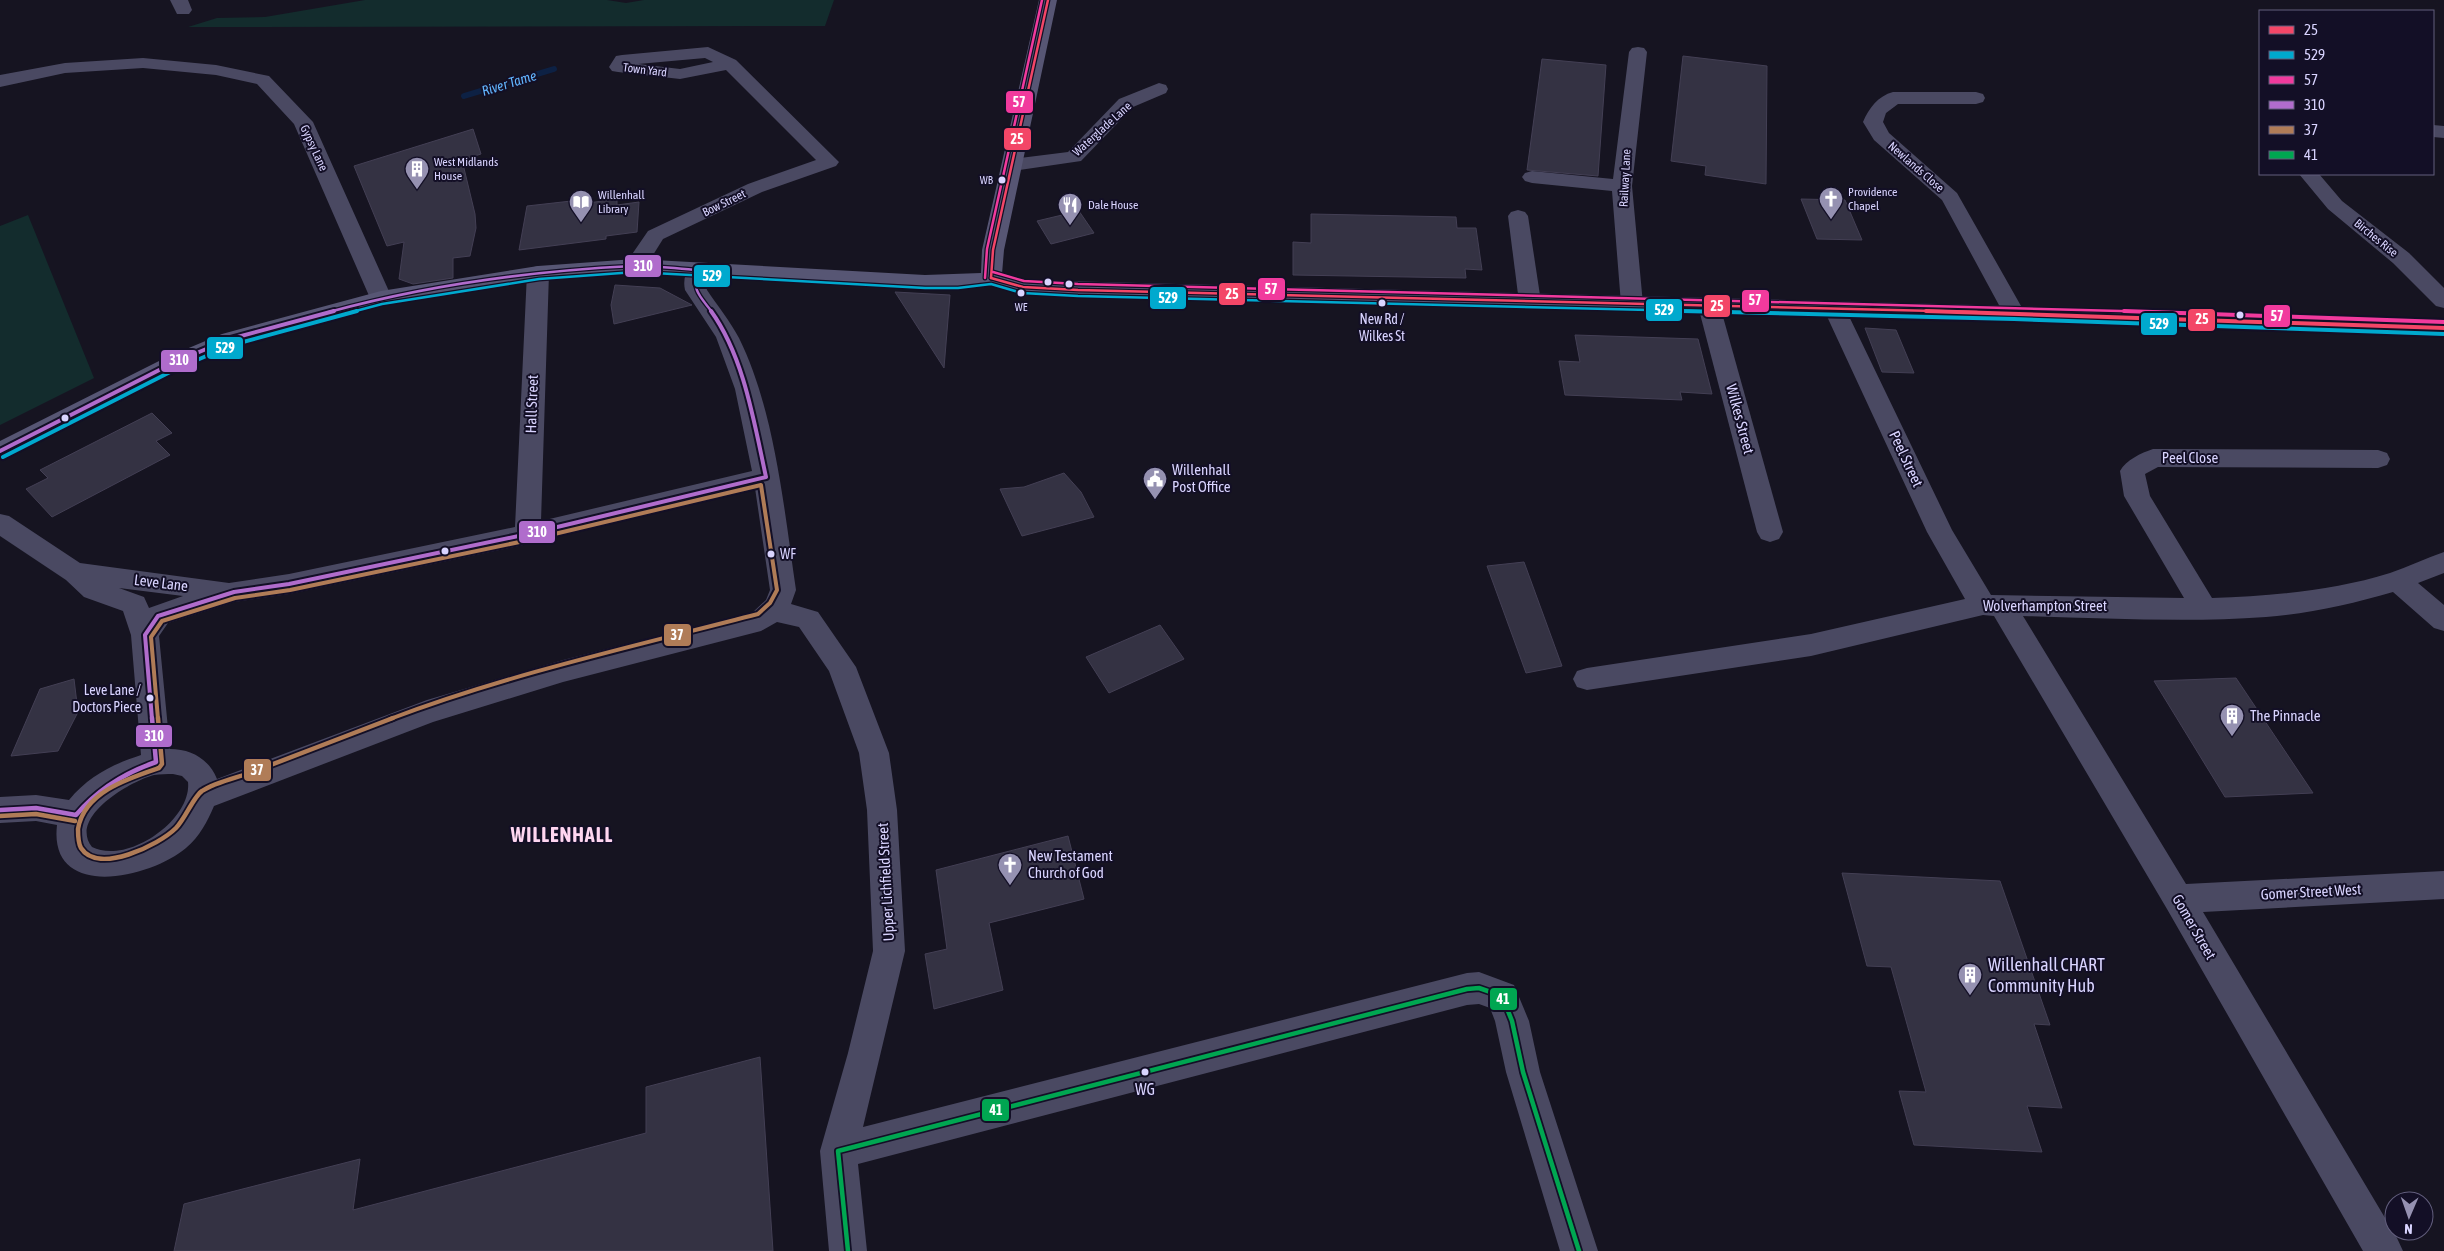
<svg xmlns="http://www.w3.org/2000/svg" width="2444" height="1251" viewBox="0 0 2444 1251" font-family="'Asap Condensed',sans-serif">
<rect width="100%" height="100%" fill="#161421"/>
<!-- green -->
<g fill="#132c2d">
<polygon points="365,0 607,0 626,3 644,0 834,0 825,26 188,27 217,18 265,17"/>
<polygon points="28,215 94,378 0,425 0,226"/>
</g>
<g fill="none" stroke-linecap="round" stroke-linejoin="round">
<!-- stream -->
<polyline stroke="#0d2144" stroke-width="6" points="464,96 554,69"/>
</g>
<!-- building -->
<g fill="#343243" stroke="#433f54">
<polygon points="1683,56 1767,66 1766,184 1705,175 1706,166 1671,161"/>
<polygon points="1542,59 1606,65 1598,176 1527,170"/>
<polygon points="473,129 481,154 462,160 475,214 476,228 470,256 453,258 453,278 413,284 399,279 404,242 387,246 354,166"/>
<polygon points="589,199 588,203 617,199 617,205 639,202 637,232 606,236 606,239 519,250 527,206"/>
<polygon points="1801,199 1845,200 1862,240 1817,239"/>
<polygon points="1079,211 1094,233 1051,244 1037,221"/>
<polygon points="1311,214 1456,217 1457,228 1476,228 1482,270 1465,269 1466,278 1293,275 1293,242 1311,243"/>
<polygon points="615,285 660,288 692,305 614,324 611,305"/>
<polygon points="895,292 950,295 944,368"/>
<polygon points="1865,328 1896,330 1914,373 1882,372"/>
<polygon points="1575,335 1698,339 1712,394 1680,392 1682,400 1565,395 1559,361 1580,362"/>
<polygon points="152,413 172,433 156,441 170,455 52,517 26,489 48,478 40,470"/>
<polygon points="1064,473 1081,492 1094,517 1022,536 1000,489 1024,487"/>
<polygon points="1524,562 1562,666 1526,673 1487,566"/>
<polygon points="1160,625 1184,659 1109,693 1086,657"/>
<polygon points="2236,678 2313,793 2225,797 2154,681"/>
<polygon points="74,679 78,712 58,751 11,756 40,689"/>
<polygon points="1068,836 1084,899 989,923 1003,990 934,1009 925,954 947,949 936,870"/>
<polygon points="1842,873 2000,881 2050,1025 2034,1024 2062,1108 2027,1106 2042,1152 1914,1145 1899,1091 1926,1092 1891,967 1867,966"/>
<polygon points="760,1057 773,1251 174,1251 184,1204 360,1159 353,1210 646,1133 646,1087"/>
</g>
<g fill="none" stroke-linecap="round" stroke-linejoin="round">
<!-- street -->
<g fill="#4a4962" fill-rule="evenodd">
<polygon points="170,0 188,0 192,10 189,14 177,14"/>
<path d="M708,47L736,60L839,162L836,166L762,192L663,239L643,271L635,273L627,271L624,266L648,231L748,184L816,160L726,70L680,79L618,72L612,71L609,67L616,56L622,55ZM705,58L713,62L680,69L638,64Z"/>
<polygon points="1638,47 1644,48 1647,52 1632,186 1643,304 1640,309 1632,311 1624,309 1621,304 1612,191 1532,183 1525,181 1522,177 1525,173 1532,171 1613,179 1629,52 1632,48"/>
<polygon points="143,58 216,65 269,76 313,122 392,298 389,303 381,305 373,303 370,298 294,124 257,84 216,75 143,68 65,73 0,87 0,75 65,63"/>
<polygon points="1159,83 1166,85 1168,89 1166,93 1133,107 1081,161 1013,171 1006,169 1003,165 1006,161 1013,159 1068,152 1119,99"/>
<path d="M1893,92H1976L1983,94L1985,98L1983,102L1976,104H1898L1886,113L1883,122L1889,133L1957,193L2025,313L2022,318L2014,320L2006,318L1942,200L1874,140L1863,122C1869,108 1878,96 1893,92Z"/>
<polygon points="2433,125 2444,126 2444,138 2433,137"/>
<polygon points="2299,174 2319,174 2342,201 2409,253 2444,288 2444,308 2436,306 2393,263 2328,209"/>
<polygon points="1518,210 1525,212 1528,216 1541,302 1538,307 1530,309 1522,307 1519,302 1508,216 1511,212"/>
<path d="M698,263L706,265L709,270L705,282L707,290C717,305 730,321 739,338C775,411 784,509 796,590L791,604L818,612L856,667L889,753L897,810L905,951L863,1127L1467,973L1479,972L1514,985L1529,1021L1540,1072L1598,1251H1560L1506,1072L1495,1021L1490,1008L1479,1004L1467,1005L858,1164L867,1251H829L820,1151L848,1053L873,951L867,810L859,753L829,671L799,627L777,622L761,631L563,682L433,722L214,806C207,822 200,836 186,848C151,878 48,902 57,825L36,821L0,823V797L36,795L69,800C89,776 111,765 141,755L131,635L123,611L84,597L66,580L0,536V514L9,516L80,563L229,583L289,574L515,527L527,273L530,268L538,266L546,268L549,273L541,521L752,471L735,389L716,337L685,290C683,281 685,273 690,265ZM755,488L770,590L766,600L753,612L563,660L427,700L217,779C209,759 191,749 170,749L159,636L168,623L234,602L289,594L528,544ZM119,588L183,596L149,608L144,597ZM173,774L182,776L188,782C192,820 127,865 92,847C68,817 131,781 154,775C160,774 167,774 173,774Z"/>
<polygon points="1709,299 1717,301 1720,306 1783,532 1779,539 1770,542 1761,539 1757,532 1698,306 1701,301"/>
<path d="M1835,303L1843,305L1846,310L1952,530L1991,595L2184,598L2124,496L2120,471C2126,460 2141,453 2153,449L2378,450L2387,453L2390,459L2387,465L2378,468L2158,467L2145,474L2150,496L2212,598C2272,596 2332,591 2390,573C2408,567 2426,558 2444,552V573L2418,583L2444,605V631L2434,628L2393,592C2351,604 2309,614 2266,617C2186,623 2104,618 2023,616L2186,884L2444,871V899L2203,912L2397,1238L2403,1251H2363L2167,909L1994,616L1983,615L1811,656L1587,690L1577,687L1573,679L1577,671L1587,668L1811,634L1965,599L1927,532L1824,310L1827,305Z"/>
</g>
<!-- secondary -->
<polygon fill="#575674" fill-rule="evenodd" points="1039,0 1057,0 1004,250 1002,274 1024,280 2014,306 2444,321 2444,335 2014,320 1078,297 1023,294 990,285 957,289 925,289 635,273 538,280 382,305 238,344 181,368 0,460 0,441 165,358 222,334 381,291 538,266 635,259 925,275 981,273 982,250"/>
<defs>
<g id="bus-1-far1">
<polyline points="991,278 1023,287 1078,290 1977,312"/>
<polyline points="991,278 993,250 1048,0"/>
</g>
<polyline id="bus-1" points="1926,311 2444,328"/>
<polyline id="bus-2-far1" points="352,312 382,304 539,279 635,272 925,288 958,288 991,284 1022,293 1078,296 1733,312"/>
<g id="bus-2">
<polyline points="1682,311 2014,319 2444,334"/>
<polyline points="3,457 176,369 232,345 357,311"/>
</g>
<g id="bus-3-far1">
<polyline points="993,272 1024,281 1078,284 2160,312"/>
<polyline points="985,278 987,249 1042,0"/>
</g>
<polyline id="bus-3" points="2124,311 2444,322"/>
<path id="bus-4-far2" d="M329,312C428,285 531,271 633,266C655,265 677,269 698,270C691,290 700,296 712,312"/>
<g id="bus-4-far1">
<polyline points="0,451 173,363 230,339 334,311"/>
<path d="M152,719L145,635L158,616L234,592L289,584L528,534L766,477C754,422 744,357 711,311"/>
</g>
<path id="bus-4" d="M0,810L36,808L76,815C98,789 124,773 156,762L152,718"/>
<path id="bus-5-far1" d="M158,719L151,637L162,621L235,598L290,590L529,540L761,485L777,590L770,603L758,614C635,646 509,674 390,719"/>
<g id="bus-5">
<path d="M158,718L162,764L159,768C129,778 84,792 78,829C78,834 78,843 81,848C98,875 159,845 176,828C185,819 194,796 202,791C215,782 240,777 255,771C301,753 347,736 393,718"/>
<polyline points="0,816 36,814 75,821"/>
</g>
<polyline id="bus-6" points="848,1251 838,1151 1467,989 1479,988 1502,996 1512,1021 1523,1072 1579,1251"/>
</defs>
<!-- bus-1-far1 casing -->
<use href="#bus-1-far1" stroke="#130f26" stroke-width="5"/>
<!-- bus-1 casing -->
<use href="#bus-1" stroke="#130f26" stroke-width="8"/>
<!-- bus-2-far1 casing -->
<use href="#bus-2-far1" stroke="#130f26" stroke-width="5"/>
<!-- bus-2 casing -->
<use href="#bus-2" stroke="#130f26" stroke-width="8"/>
<!-- bus-3-far1 casing -->
<use href="#bus-3-far1" stroke="#130f26" stroke-width="5"/>
<!-- bus-3 casing -->
<use href="#bus-3" stroke="#130f26" stroke-width="8"/>
<!-- bus-4-far2 casing -->
<use href="#bus-4-far2" stroke="#130f26" stroke-width="5"/>
<!-- bus-4-far1 casing -->
<use href="#bus-4-far1" stroke="#130f26" stroke-width="8"/>
<!-- bus-4 casing -->
<use href="#bus-4" stroke="#130f26" stroke-width="8"/>
<!-- bus-5-far1 casing -->
<use href="#bus-5-far1" stroke="#130f26" stroke-width="8"/>
<!-- bus-5 casing -->
<use href="#bus-5" stroke="#130f26" stroke-width="8"/>
<!-- bus-6 casing -->
<use href="#bus-6" stroke="#130f26" stroke-width="8"/>
<!-- bus-1-far1 -->
<use href="#bus-1-far1" stroke="#f34667" stroke-width="2.5"/>
<!-- bus-1 -->
<use href="#bus-1" stroke="#f34667" stroke-width="4"/>
<!-- bus-2-far1 -->
<use href="#bus-2-far1" stroke="#00a9ce" stroke-width="2.5"/>
<!-- bus-2 -->
<use href="#bus-2" stroke="#00a9ce" stroke-width="4"/>
<!-- bus-3-far1 -->
<use href="#bus-3-far1" stroke="#f13a9d" stroke-width="2.5"/>
<!-- bus-3 -->
<use href="#bus-3" stroke="#f13a9d" stroke-width="4"/>
<!-- bus-4-far2 -->
<use href="#bus-4-far2" stroke="#b06ccc" stroke-width="2.5"/>
<!-- bus-4-far1 -->
<use href="#bus-4-far1" stroke="#b06ccc" stroke-width="4"/>
<!-- bus-4 -->
<use href="#bus-4" stroke="#b06ccc" stroke-width="4.5"/>
<!-- bus-5-far1 -->
<use href="#bus-5-far1" stroke="#b07c57" stroke-width="4"/>
<!-- bus-5 -->
<use href="#bus-5" stroke="#b07c57" stroke-width="4.5"/>
<!-- bus-6 -->
<use href="#bus-6" stroke="#00a651" stroke-width="4.5"/>
</g>
<!-- icons -->
<defs>
<symbol id="building-pin" viewBox="-11 -11 22 30"><path d="M0 17L-7.5 6A9.5 9.5 0 1 1 7.5 6Z" fill="#9591b1" stroke="#130f26"/><path d="M-4-6H4V6H1V3H-1V6H-4ZM-2.5-4.3h1.7v1.8h-1.7ZM.8-4.3h1.7v1.8H.8ZM-2.5-1h1.7V.8h-1.7ZM.8-1h1.7V.8H.8Z" fill="#fff"/></symbol>
<symbol id="church-pin" viewBox="-11 -11 22 30"><path d="M0 17L-7.5 6A9.5 9.5 0 1 1 7.5 6Z" fill="#9591b1" stroke="#130f26"/><path d="M-1.2-6h2.4v3.5h3.3v2.4h-3.3V6h-2.4V-.1h-3.3v-2.4h3.3Z" fill="#fff"/></symbol>
<symbol id="library-pin" viewBox="-11 -11 22 30"><path d="M0 17L-7.5 6A9.5 9.5 0 1 1 7.5 6Z" fill="#9591b1" stroke="#130f26"/><path d="M-6-4Q-3-5.5-.7-3.5V5Q-3 3-6 4ZM6-4Q3-5.5 .7-3.5V5Q3 3 6 4Z" fill="#fff"/></symbol>
<symbol id="restaurant-pin" viewBox="-11 -11 22 30"><path d="M0 17L-7.5 6A9.5 9.5 0 1 1 7.5 6Z" fill="#9591b1" stroke="#130f26"/><path d="M-5-6h1v4h1v-4h1v4h1v-4h1v5L-1.5 .5V6h-2V.5L-5-1ZM5-6V6H3V1.5H1.5Q1.5-4 5-6Z" fill="#fff"/></symbol>
<symbol id="civic-pin" viewBox="-11 -11 22 30"><path d="M0 17L-7.5 6A9.5 9.5 0 1 1 7.5 6Z" fill="#9591b1" stroke="#130f26"/><path d="M-.6-6.5H3V-4.5H.6V-3L4-1V1h2V6H-6V1h2V-1L-.6-3ZM-1.2 2.5V6h2.4V2.5Z" fill="#fff"/></symbol>
</defs>
<g fill-rule="evenodd">
<use href="#building-pin" x="403" y="155" width="28" height="38"/>
<use href="#church-pin" x="1817" y="185" width="28" height="38"/>
<use href="#library-pin" x="567" y="188" width="28" height="38"/>
<use href="#restaurant-pin" x="1056" y="191" width="28" height="38"/>
<use href="#civic-pin" x="1141" y="465" width="28" height="38"/>
<use href="#building-pin" x="2218" y="702" width="28" height="38"/>
<use href="#church-pin" x="996" y="851" width="28" height="38"/>
<use href="#building-pin" x="1956" y="961" width="28" height="38"/>
</g>
<!-- markers -->
<g fill="#d9d4ff" stroke="#130f26" stroke-width="2">
<circle cx="1002" cy="180" r="4.5"/>
<circle cx="1048" cy="282" r="4.5"/>
<circle cx="1069" cy="284" r="4.5"/>
<circle cx="1021" cy="293" r="4.5"/>
<circle cx="1382" cy="303" r="4.5"/>
<circle cx="2240" cy="315" r="4.5"/>
<circle cx="65" cy="418" r="4.5"/>
<circle cx="445" cy="551" r="4.5"/>
<circle cx="771" cy="554" r="4.5"/>
<circle cx="150" cy="698" r="4.5"/>
<circle cx="1145" cy="1072" r="4.5"/>
</g>
<g text-anchor="middle" stroke-width="4" stroke-linejoin="round" paint-order="stroke">
<!-- far-bus labels -->
<g font-size="11" fill="#d9d4ff" stroke="#130f26" text-anchor="end">
<text x="993" y="184">WB</text>
<text x="1021" y="311" text-anchor="middle">WE</text>
</g>
<!-- far-street labels -->
<g font-size="12" fill="#d9d4ff" stroke="#130f26">
<text transform="translate(645 70) rotate(7)" y="4">Town Yard</text>
<text transform="translate(1102 129) rotate(-42)" y="4">Waterglade Lane</text>
<text transform="translate(314 148) rotate(65)" y="4">Gypsy Lane</text>
<text transform="translate(1916 167) rotate(41)" y="4">Newlands Close</text>
<text transform="translate(1625 178) rotate(-87)" y="4">Railway Lane</text>
<text transform="translate(724 203) rotate(-26)" y="4">Bow Street</text>
<text transform="translate(2376 238) rotate(39)" y="4">Birches Rise</text>
</g>
<!-- far-poi labels -->
<g font-size="12" fill="#d9d4ff" stroke="#130f26" text-anchor="start">
<text x="434" y="166">West Midlands<tspan x="434" dy="14">House</tspan></text>
<text x="1848" y="196">Providence<tspan x="1848" dy="14">Chapel</tspan></text>
<text x="598" y="199">Willenhall<tspan x="598" dy="14">Library</tspan></text>
<text x="1088" y="209">Dale House</text>
</g>
<!-- far-water labels -->
<g font-size="14" font-style="italic" fill="#62b6ff" stroke="#130f26">
<text transform="translate(509 83) rotate(-17)" y="5">River Tame</text>
</g>
<!-- bus labels -->
<g font-size="14" fill="#d9d4ff" stroke="#130f26">
<text x="1382" y="324">New Rd /<tspan x="1382" dy="17">Wilkes St</tspan></text>
<text x="780" y="559" text-anchor="start">WF</text>
<text x="141" y="695" text-anchor="end">Leve Lane /<tspan x="141" dy="17">Doctors Piece</tspan></text>
</g>
<!-- street labels -->
<g font-size="15" fill="#d9d4ff" stroke="#130f26">
<text transform="translate(532 404) rotate(-88)" y="5">Hall Street</text>
<text transform="translate(1740 419) rotate(75)" y="5">Wilkes Street</text>
<text x="2190" y="463">Peel Close</text>
<text transform="translate(1906 459) rotate(65)" y="5">Peel Street</text>
<text transform="translate(161 583) rotate(7)" y="5">Leve Lane</text>
<text x="2045" y="611">Wolverhampton Street</text>
<text transform="translate(886 882) rotate(-93)" y="5">Upper Lichfield Street</text>
<text transform="translate(2311 892) rotate(-3)" y="5">Gomer Street West</text>
<text transform="translate(2194 927) rotate(60)" y="5">Gomer Street</text>
</g>
<!-- poi labels -->
<g font-size="15" fill="#d9d4ff" stroke="#130f26" text-anchor="start">
<text x="1172" y="475">Willenhall<tspan x="1172" dy="17">Post Office</tspan></text>
<text x="2250" y="721">The Pinnacle</text>
<text x="1028" y="861">New Testament<tspan x="1028" dy="17">Church of God</tspan></text>
</g>
<!-- near-bus labels -->
<g font-size="16" fill="#d9d4ff" stroke="#130f26">
<text x="1145" y="1095">WG</text>
</g>
<!-- near-poi labels -->
<g font-size="18" fill="#d9d4ff" stroke="#130f26" text-anchor="start">
<text x="1988" y="971">Willenhall CHART<tspan x="1988" dy="21">Community Hub</tspan></text>
</g>
<!-- district labels -->
<g font-size="20" font-weight="bold" letter-spacing="1" fill="#ffd6f0" stroke="#130f26">
<text x="562" y="842">WILLENHALL</text>
</g>
</g>
<g stroke="#130f26" stroke-width="2">
<rect x="1005" y="90" width="29" height="24" rx="5" fill="#f13a9d"/>
<rect x="1003" y="127" width="29" height="24" rx="5" fill="#f34667"/>
<rect x="624" y="254" width="38" height="24" rx="5" fill="#b06ccc"/>
<rect x="693" y="264" width="38" height="24" rx="5" fill="#00a9ce"/>
<rect x="1257" y="277" width="29" height="24" rx="5" fill="#f13a9d"/>
<rect x="1218" y="282" width="28" height="24" rx="5" fill="#f34667"/>
<rect x="1149" y="286" width="38" height="24" rx="5" fill="#00a9ce"/>
<rect x="1741" y="289" width="29" height="24" rx="5" fill="#f13a9d"/>
<rect x="1703" y="294" width="28" height="24" rx="5" fill="#f34667"/>
<rect x="1645" y="298" width="38" height="24" rx="5" fill="#00a9ce"/>
<rect x="2263" y="304" width="28" height="24" rx="5" fill="#f13a9d"/>
<rect x="2187" y="308" width="29" height="24" rx="5" fill="#f34667"/>
<rect x="2140" y="312" width="38" height="24" rx="5" fill="#00a9ce"/>
<rect x="206" y="336" width="38" height="24" rx="5" fill="#00a9ce"/>
<rect x="160" y="349" width="38" height="24" rx="5" fill="#b06ccc"/>
<rect x="518" y="520" width="38" height="24" rx="5" fill="#b06ccc"/>
<rect x="663" y="623" width="29" height="24" rx="5" fill="#b07c57"/>
<rect x="135" y="724" width="38" height="24" rx="5" fill="#b06ccc"/>
<rect x="243" y="758" width="29" height="24" rx="5" fill="#b07c57"/>
<rect x="1489" y="987" width="29" height="24" rx="5" fill="#00a651"/>
<rect x="981" y="1098" width="29" height="24" rx="5" fill="#00a651"/>
</g>
<g font-size="14" text-anchor="middle" font-weight="bold" fill="#fff">
<text x="1019" y="107">57</text>
<text x="1017" y="144">25</text>
<text x="643" y="271">310</text>
<text x="712" y="281">529</text>
<text x="1271" y="294">57</text>
<text x="1232" y="299">25</text>
<text x="1168" y="303">529</text>
<text x="1755" y="305">57</text>
<text x="1717" y="311">25</text>
<text x="1664" y="315">529</text>
<text x="2277" y="321">57</text>
<text x="2202" y="324">25</text>
<text x="2159" y="329">529</text>
<text x="225" y="353">529</text>
<text x="179" y="365">310</text>
<text x="537" y="537">310</text>
<text x="677" y="640">37</text>
<text x="154" y="741">310</text>
<text x="257" y="775">37</text>
<text x="1503" y="1004">41</text>
<text x="996" y="1115">41</text>
</g>
<!-- legend -->
<rect x="2259" y="10" width="175" height="165" fill="#130f26" stroke="#625e7d"/>
<rect x="2269" y="26" width="25" height="8" fill="#f34667" stroke="#625e7d"/>
<text x="2304" y="35" font-size="15" fill="#d9d4ff">25</text>
<rect x="2269" y="51" width="25" height="8" fill="#00a9ce" stroke="#625e7d"/>
<text x="2304" y="60" font-size="15" fill="#d9d4ff">529</text>
<rect x="2269" y="76" width="25" height="8" fill="#f13a9d" stroke="#625e7d"/>
<text x="2304" y="85" font-size="15" fill="#d9d4ff">57</text>
<rect x="2269" y="101" width="25" height="8" fill="#b06ccc" stroke="#625e7d"/>
<text x="2304" y="110" font-size="15" fill="#d9d4ff">310</text>
<rect x="2269" y="126" width="25" height="8" fill="#b07c57" stroke="#625e7d"/>
<text x="2304" y="135" font-size="15" fill="#d9d4ff">37</text>
<rect x="2269" y="151" width="25" height="8" fill="#00a651" stroke="#625e7d"/>
<text x="2304" y="160" font-size="15" fill="#d9d4ff">41</text>
<!-- north arrow -->
<g transform="translate(2409 1216) rotate(182)"><circle r="24" fill="#130f26" stroke="#625e7d"/>
<path d="M0-4L9 19L0 12L-9 19Z" fill="#9591b1"/>
<text y="-8" font-size="14" font-weight="bold" text-anchor="middle" fill="#d9d4ff">N</text>
</g>
</svg>
